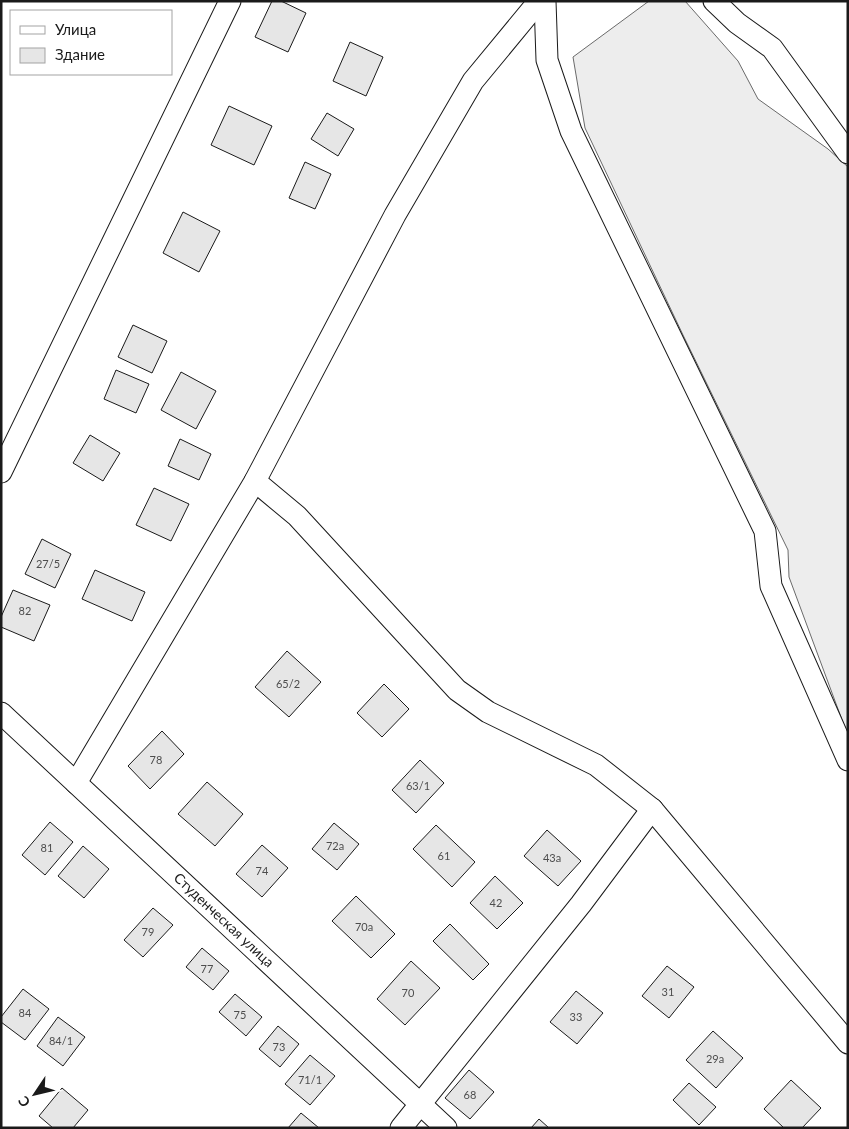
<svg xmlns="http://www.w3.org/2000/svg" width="849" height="1129" viewBox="0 0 849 1129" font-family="Lato,sans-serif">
<rect width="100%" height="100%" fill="#fff"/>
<!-- built -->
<polygon fill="#ededed" stroke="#6a6a6a" points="649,1 685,1 738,61 758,99 828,149 848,167 848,736 789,577 788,550 683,335 585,128 573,57"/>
<!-- building -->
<g fill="#e6e6e6" stroke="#1a1a1a">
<polygon points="272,1 281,1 306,13 288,52 255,37"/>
<polygon points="350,42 383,57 366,96 333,81"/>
<polygon points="229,106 272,126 254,165 211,145"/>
<polygon points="327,113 354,129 338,156 311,139"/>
<polygon points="305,162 331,174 315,209 289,198"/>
<polygon points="183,212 220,231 199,272 163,253"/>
<polygon points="133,325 167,341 152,373 118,357"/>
<polygon points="116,370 149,384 136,413 104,399"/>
<polygon points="181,372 216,391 196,429 161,410"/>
<polygon points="90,435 120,453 103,481 73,463"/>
<polygon points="180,439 211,454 199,480 168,466"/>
<polygon points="154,488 189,504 171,541 136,525"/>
<polygon points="42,539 71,554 55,588 25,574"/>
<polygon points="95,570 145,592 132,621 82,599"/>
<polygon points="13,590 50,605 34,641 1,627 1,617"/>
<polygon points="287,651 321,682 289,717 255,687"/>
<polygon points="384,684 409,709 382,737 357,713"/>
<polygon points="162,731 184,754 150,789 128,766"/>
<polygon points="420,760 444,783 416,813 392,790"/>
<polygon points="207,782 243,814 215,846 178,814"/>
<polygon points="50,822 73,842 45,875 22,855"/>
<polygon points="334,823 359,844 337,870 312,849"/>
<polygon points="436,825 475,862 452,887 413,849"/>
<polygon points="547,830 581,861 558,886 524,856"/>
<polygon points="262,845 288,868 262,897 236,874"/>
<polygon points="83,846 109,869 84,898 58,876"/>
<polygon points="495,876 523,903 497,929 470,903"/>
<polygon points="356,896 395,934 371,958 332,921"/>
<polygon points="153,908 173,925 143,957 124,940"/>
<polygon points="450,924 489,964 473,980 433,941"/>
<polygon points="202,948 229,971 213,990 186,967"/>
<polygon points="411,961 440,988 405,1025 377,999"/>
<polygon points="667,966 694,987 669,1018 642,996"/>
<polygon points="23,989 49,1009 25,1040 1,1022 1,1017"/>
<polygon points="576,991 603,1013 577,1044 550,1022"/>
<polygon points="235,994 262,1017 246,1036 219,1012"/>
<polygon points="58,1017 85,1037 63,1066 37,1046"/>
<polygon points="278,1026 299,1044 280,1067 259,1049"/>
<polygon points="713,1031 743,1058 716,1088 686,1060"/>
<polygon points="310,1055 335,1076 310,1105 285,1084"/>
<polygon points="469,1070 494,1092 470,1119 445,1098"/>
<polygon points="791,1080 821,1108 802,1128 784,1128 764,1109"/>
<polygon points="689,1083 716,1107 699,1125 673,1100"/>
<polygon points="62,1088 88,1110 73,1128 53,1128 39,1116"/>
<polygon points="301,1113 319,1128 288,1128"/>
<polygon points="539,1119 549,1128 531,1128"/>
</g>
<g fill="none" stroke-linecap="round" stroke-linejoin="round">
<defs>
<g id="minor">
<polyline points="545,1 547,60 571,131 765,531 771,586 848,760"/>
<polyline points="714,1 737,23 772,48 848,153"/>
<polyline points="1,472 230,1"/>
<polyline points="255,481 297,516 457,690 488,712 596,765 652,809 848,1043"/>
<polyline points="1,713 446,1128"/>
<polyline points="76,783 255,481 395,215 473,81 539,1"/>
<polyline points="401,1128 581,904 652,809"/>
</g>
</defs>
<!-- minor casing -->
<use href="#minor" stroke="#1a1a1a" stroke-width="23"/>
<!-- minor -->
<use href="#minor" stroke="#fff" stroke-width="21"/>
</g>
<g text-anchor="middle" stroke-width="4" stroke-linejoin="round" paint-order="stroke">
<!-- number labels -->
<g font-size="11" fill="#4d4d4d">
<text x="48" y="568">27/5</text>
<text x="25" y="615">82</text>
<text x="288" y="688">65/2</text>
<text x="156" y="764">78</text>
<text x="418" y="790">63/1</text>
<text x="335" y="850">72а</text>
<text x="47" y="852">81</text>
<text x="444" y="860">61</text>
<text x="552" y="862">43а</text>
<text x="262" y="875">74</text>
<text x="496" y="907">42</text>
<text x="364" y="931">70а</text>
<text x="148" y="936">79</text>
<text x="207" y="973">77</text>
<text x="668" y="996">31</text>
<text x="408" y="997">70</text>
<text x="25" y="1017">84</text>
<text x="240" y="1019">75</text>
<text x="576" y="1021">33</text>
<text x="61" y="1045">84/1</text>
<text x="279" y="1051">73</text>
<text x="715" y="1063">29а</text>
<text x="310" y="1084">71/1</text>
<text x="470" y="1099">68</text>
</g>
<!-- street labels -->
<g font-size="14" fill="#1a1a1a" stroke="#fff">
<text transform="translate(224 920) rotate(43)" y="5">Студенческая улица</text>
</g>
</g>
<!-- border -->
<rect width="849" height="1129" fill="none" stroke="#1a1a1a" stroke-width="5"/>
<!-- legend -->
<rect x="10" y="10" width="162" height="65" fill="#ffffff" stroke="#a3a3a3"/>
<rect x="20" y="26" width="25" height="8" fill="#ffffff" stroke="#a3a3a3"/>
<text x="55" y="35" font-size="15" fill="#1a1a1a">Улица</text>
<rect x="20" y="48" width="25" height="15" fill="#e6e6e6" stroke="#a3a3a3"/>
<text x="55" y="60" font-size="15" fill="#1a1a1a">Здание</text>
<!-- north arrow -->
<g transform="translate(35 1094) rotate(235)" stroke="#ffffff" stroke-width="4" paint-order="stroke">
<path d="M0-4L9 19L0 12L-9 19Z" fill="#1a1a1a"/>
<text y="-8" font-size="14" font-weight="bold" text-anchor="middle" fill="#1a1a1a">С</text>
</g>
</svg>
